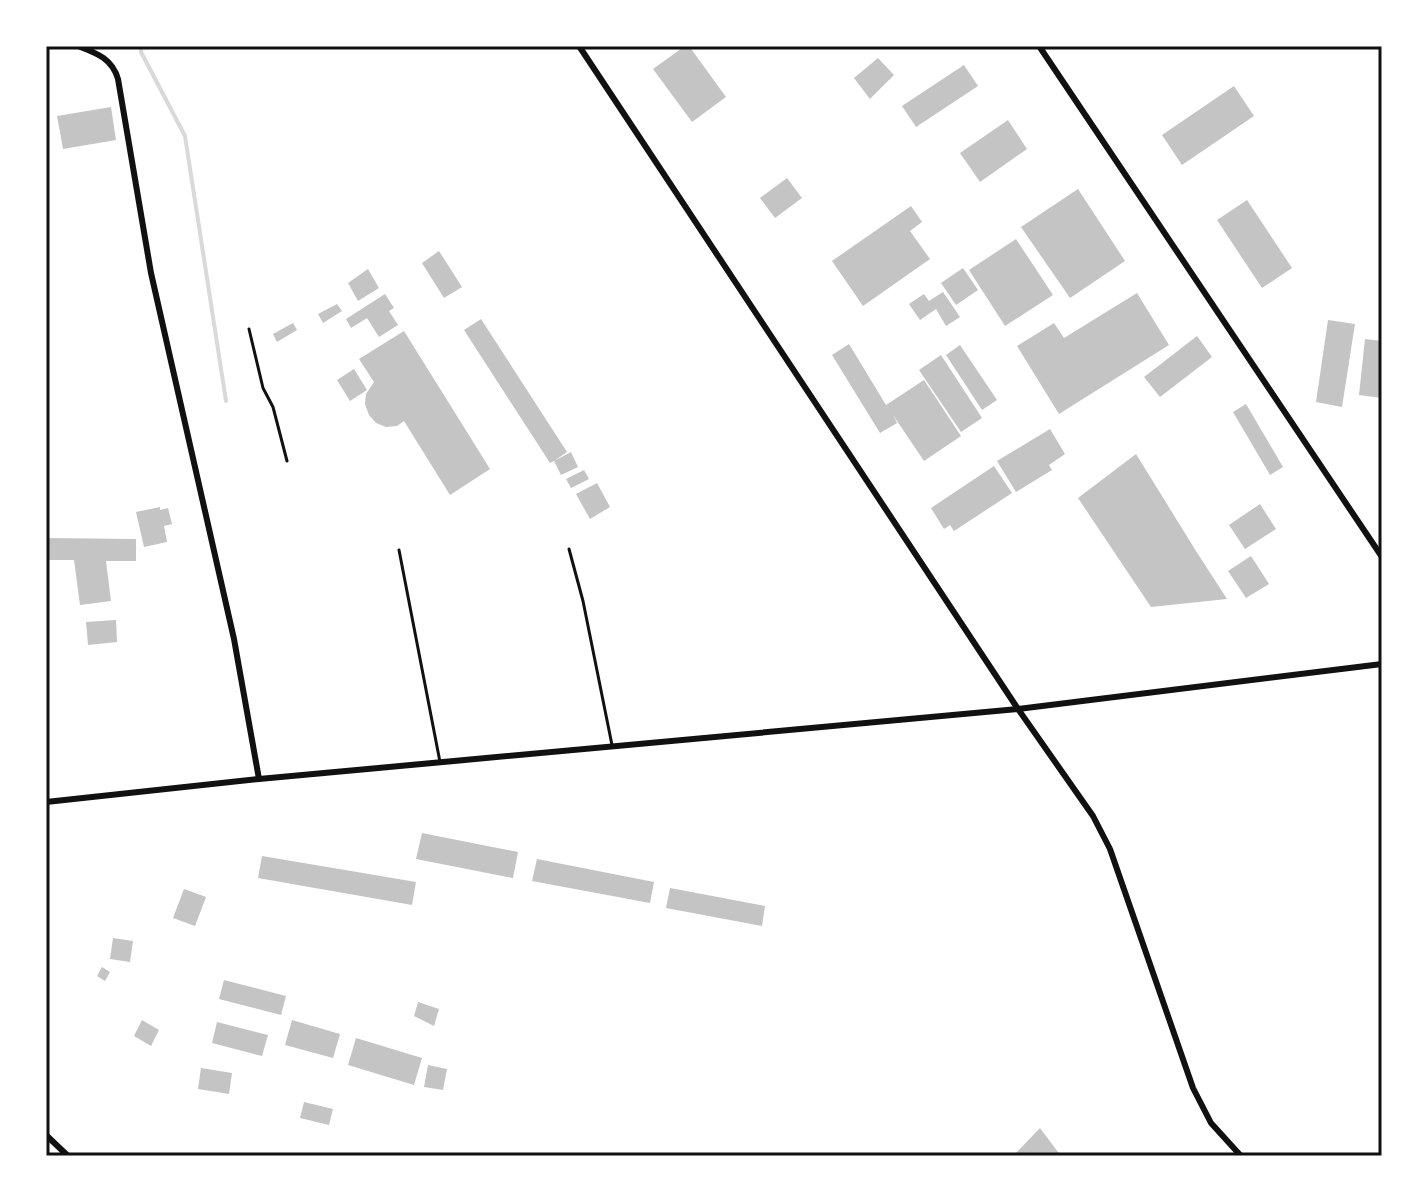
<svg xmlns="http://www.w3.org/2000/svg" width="1428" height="1202" viewBox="0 0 1428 1202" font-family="'Noto Sans',sans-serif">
<rect width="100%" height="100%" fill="#fff"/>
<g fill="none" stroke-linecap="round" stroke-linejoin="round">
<!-- stream -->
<polyline stroke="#d9d9d9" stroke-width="4" points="141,46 141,52 185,136 226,401"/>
</g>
<!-- building -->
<g fill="#c4c4c4">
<polygon points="685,46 689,46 726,97 692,122 653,69"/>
<polygon points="878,58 894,75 870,99 854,78"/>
<polygon points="964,65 978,86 916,127 902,106"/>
<polygon points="1234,86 1254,116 1182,165 1162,135"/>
<polygon points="111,107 116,140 63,149 57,116"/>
<polygon points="1008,120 1027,149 980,182 960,153"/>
<polygon points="787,178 802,198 775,218 760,198"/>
<polygon points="1078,189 1125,261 1070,298 1021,227"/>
<polygon points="1247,200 1292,268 1262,288 1217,220"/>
<polygon points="911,206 922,222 910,231 930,259 863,306 832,261"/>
<polygon points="1016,239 1053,295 1005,326 969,270"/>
<polygon points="439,251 462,287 444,298 422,263"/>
<polygon points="963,268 978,290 956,305 941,283"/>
<polygon points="368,269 379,288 358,301 348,283"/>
<polygon points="943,292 960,317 946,326 936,309 920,320 909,304 924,294 929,301"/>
<polygon points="1137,293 1169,345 1059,414 1017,346 1054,323 1064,338"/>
<polygon points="385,294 394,308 389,311 398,325 379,337 367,318 351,328 346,319"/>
<polygon points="337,304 342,311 323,323 318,314"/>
<polygon points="481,319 567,452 554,461 571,452 578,467 561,475 554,461 550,463 464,330"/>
<polygon points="1328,320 1355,324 1342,407 1316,402"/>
<polygon points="293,323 297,330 277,342 273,334"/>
<polygon points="404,331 490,469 450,495 404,421 397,426 386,427 376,423 369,415 365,404 366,394 374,382 359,359"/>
<polygon points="1197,336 1212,357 1160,397 1144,377"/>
<polygon points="1365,339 1382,341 1382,398 1359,395"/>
<polygon points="849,344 886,405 924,380 961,436 924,461 893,415 897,423 880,433 832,355"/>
<polygon points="960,345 997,400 982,410 946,355"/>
<polygon points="941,355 982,418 961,432 919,370"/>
<polygon points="354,369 367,390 350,401 337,380"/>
<polygon points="1246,404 1283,467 1270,475 1233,412"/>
<polygon points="1050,429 1065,454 1049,465 1052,470 1016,492 997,461"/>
<polygon points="1136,454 1196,551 1227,599 1151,607 1078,498"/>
<polygon points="994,466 1012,493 954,531 950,525 944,529 931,508"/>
<polygon points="584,470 589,479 571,488 566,479"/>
<polygon points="597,483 610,507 590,519 576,494"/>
<polygon points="1260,504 1276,529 1245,549 1229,525"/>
<polygon points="160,507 160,510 168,508 172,524 164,526 167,542 144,547 136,512"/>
<polygon points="46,538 136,539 136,561 106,561 111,601 80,605 74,560 46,560"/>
<polygon points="1251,556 1269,584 1246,598 1228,571"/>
<polygon points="116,620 117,642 88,645 86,622"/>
<polygon points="422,833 518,852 513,878 416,859"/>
<polygon points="262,856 416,882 412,905 258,878"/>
<polygon points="537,859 654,882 650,903 532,881"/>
<polygon points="670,888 765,906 762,926 666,908"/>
<polygon points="184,889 206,897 195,926 173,918"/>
<polygon points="113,938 133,941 130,962 110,959"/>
<polygon points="102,967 110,972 105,981 97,976"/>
<polygon points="224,980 286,996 281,1015 219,999"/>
<polygon points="418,1002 439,1009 434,1026 414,1016"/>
<polygon points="142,1020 159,1030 151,1046 134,1036"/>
<polygon points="292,1020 340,1034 333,1058 285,1045"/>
<polygon points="217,1022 268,1035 262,1056 212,1043"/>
<polygon points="356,1038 422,1058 414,1085 348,1065"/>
<polygon points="428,1065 447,1069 443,1090 424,1087"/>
<polygon points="201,1068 232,1073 229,1094 198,1089"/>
<polygon points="304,1102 333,1109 329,1125 300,1118"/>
<polygon points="1040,1128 1061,1156 1013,1156"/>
</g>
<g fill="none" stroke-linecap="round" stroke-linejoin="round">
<!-- path -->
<polyline stroke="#111" stroke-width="3" points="249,329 263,388 273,407 287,461"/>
<!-- service -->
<g stroke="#111" stroke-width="3">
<polyline points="569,549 583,601 612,745"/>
<polyline points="399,550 440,762"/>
</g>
<!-- minor -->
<g stroke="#111" stroke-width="6">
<path d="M78,46C96,53 112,58 118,79L151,273L234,639L259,779"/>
<polyline points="579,46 1018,709 1093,816 1110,849 1193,1088 1211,1123 1241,1156"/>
<polyline points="1039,46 1382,557"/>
<polyline points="46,802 259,779 1018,709 1382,664"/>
<polyline points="46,1135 68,1156"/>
</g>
</g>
<!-- border -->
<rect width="1428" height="1202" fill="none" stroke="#ffffff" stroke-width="96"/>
<rect x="48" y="48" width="1332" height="1106" fill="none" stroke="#111" stroke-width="3"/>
</svg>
